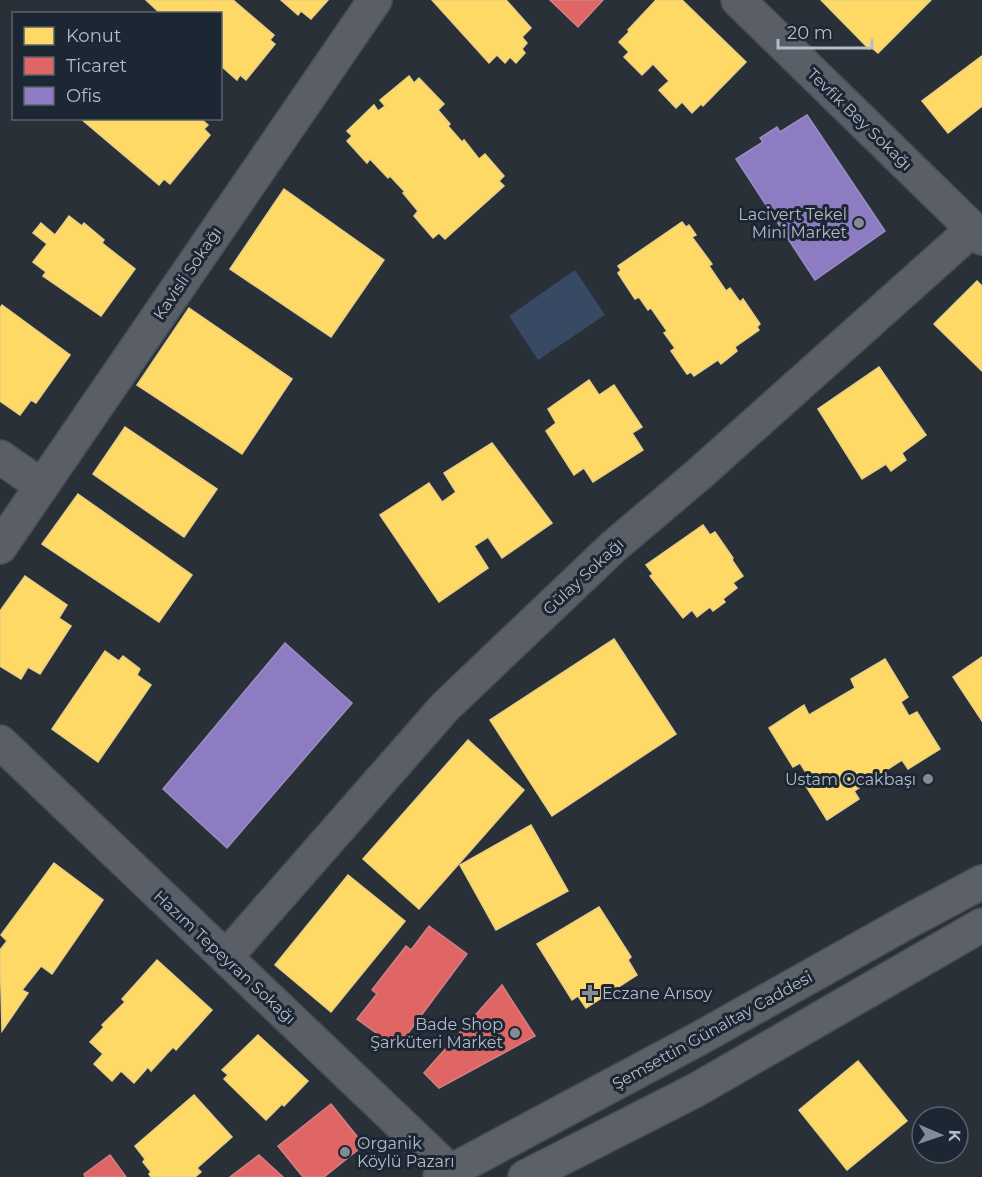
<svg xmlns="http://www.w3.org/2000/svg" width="982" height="1177" viewBox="0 0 982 1177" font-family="Montserrat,sans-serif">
<rect width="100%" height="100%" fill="#2a3038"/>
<!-- water -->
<polygon fill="#384963" points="575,270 605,315 538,360 509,316"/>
<!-- homes -->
<g fill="#ffd966" stroke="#e8d084" stroke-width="1.5">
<polygon points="146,0 233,0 274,35 270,40 275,44 246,80 240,75 237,80 220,65 220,14 161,14"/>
<polygon points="281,0 328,0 311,19 301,11 298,15"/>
<polygon points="432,0 506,0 531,28 522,37 527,43 522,49 525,53 516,63 510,57 505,63 497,55 489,63"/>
<polygon points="656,0 682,0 746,62 703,106 701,104 692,113 682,102 676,108 659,90 669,81 653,64 642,75 624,57 629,52 619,42 629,32 628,30"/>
<polygon points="821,0 931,0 878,53 871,47 869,49"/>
<polygon points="982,56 982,106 948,133 922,101"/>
<polygon points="409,76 414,83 419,78 444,104 438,110 450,124 448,126 462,142 464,140 479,159 485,154 504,176 499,181 504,186 445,239 439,233 433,238 414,216 418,211 403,193 405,192 390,176 388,178 370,159 367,163 347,141 352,136 347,131 374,105 378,111 385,106 380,100"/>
<polygon points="80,118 200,118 208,125 204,129 210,135 170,184 164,179 159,185"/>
<polygon points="284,189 384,260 331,337 230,269"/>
<polygon points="69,216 82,226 84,223 104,240 102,243 135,269 101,316 43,276 46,272 33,262 47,244 33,233 41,223 55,235"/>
<polygon points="682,222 686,227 689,225 696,235 692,237 712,264 709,266 726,291 730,288 740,302 743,299 760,324 757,327 759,330 735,347 737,351 721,364 718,360 694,376 691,372 687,374 671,351 675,348 664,333 667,331 651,308 648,310 639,297 635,299 618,273 621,270 618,266"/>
<polygon points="977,281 982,286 982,371 934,324"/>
<polygon points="2,305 70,355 36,403 31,400 20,415 0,401 0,308"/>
<polygon points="189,308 292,379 242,454 137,385"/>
<polygon points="879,367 926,435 902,453 906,460 891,471 886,464 862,479 818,409"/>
<polygon points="589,380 599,395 614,385 642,427 632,433 643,450 593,482 584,468 574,475 546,431 556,423 548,409"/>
<polygon points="125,427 217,489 184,537 93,474"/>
<polygon points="492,443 552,523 502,558 488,537 474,546 488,568 439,602 380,515 429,483 442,502 456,492 444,473"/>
<polygon points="78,494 192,575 159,622 42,544"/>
<polygon points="703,525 710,535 715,532 733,558 732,560 743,576 733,583 737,588 723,599 725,602 713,611 710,607 697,617 692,610 683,618 650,576 653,574 646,565"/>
<polygon points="25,576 67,605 59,618 71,626 40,674 28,667 21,679 0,666 0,611"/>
<polygon points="614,639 676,734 552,816 490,720"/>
<polygon points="105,651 119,661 123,656 140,669 137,675 151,685 98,762 52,729"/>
<polygon points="982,657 982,721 953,677"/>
<polygon points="885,659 908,697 901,702 909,716 917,712 940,749 908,769 902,760 854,791 859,799 827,820 804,783 810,779 800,763 793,767 769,728 804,705 809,715 855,688 851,679"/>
<polygon points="468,740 524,790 419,909 363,859"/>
<polygon points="531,825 568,891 496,930 460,865"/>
<polygon points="54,863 103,900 52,974 41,966 22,990 28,993 2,1031 0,950 7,941 1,935"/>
<polygon points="348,875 405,921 331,1012 275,965"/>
<polygon points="599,907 631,957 628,960 637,975 586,1008 578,996 572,1000 537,944"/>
<polygon points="157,960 212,1010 176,1050 173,1047 151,1071 148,1067 134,1083 121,1071 112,1081 94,1064 103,1054 90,1042 104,1027 102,1025 125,1002 122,999"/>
<polygon points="258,1035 308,1081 284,1106 282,1104 266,1120 224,1079 228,1075 222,1070"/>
<polygon points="858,1061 907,1121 847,1170 799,1110"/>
<polygon points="194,1095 232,1137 197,1168 201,1172 195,1177 151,1177 149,1174 151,1172 143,1162 145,1159 135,1146"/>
</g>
<!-- shops -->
<g fill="#e06666" stroke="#d38084" stroke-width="1.5">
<polygon points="550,0 603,0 578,27"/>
<polygon points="429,926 467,954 397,1048 357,1019 377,994 372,990 406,946 411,950"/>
<polygon points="502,985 535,1036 439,1088 424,1073"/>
<polygon points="331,1104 364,1145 324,1177 303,1177 278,1146"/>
<polygon points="110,1155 126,1177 85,1177 84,1174"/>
<polygon points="259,1155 283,1177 230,1177"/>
</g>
<!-- offices -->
<g fill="#8e7cc3" stroke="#998fc5" stroke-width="1.5">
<polygon points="807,115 885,231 815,280 736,159 763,142 760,138 777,127 780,132"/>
<polygon points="285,643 352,703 227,848 163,789"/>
</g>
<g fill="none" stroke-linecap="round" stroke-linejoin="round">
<defs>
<g id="street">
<polyline points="738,0 982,238"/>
<polyline points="0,457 42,486"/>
<polyline points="0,547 375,0"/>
<polyline points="0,742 451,1172"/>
<polyline points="226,957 445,707 613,547 698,475 973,229"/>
</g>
<g id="primary">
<polyline points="440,1177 700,1038 907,922 982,882"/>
<polyline points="525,1177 696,1090 982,925"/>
</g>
</defs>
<!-- street casing -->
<use href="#street" stroke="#484c53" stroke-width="36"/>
<!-- primary casing -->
<use href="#primary" stroke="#484c55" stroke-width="36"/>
<!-- street -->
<use href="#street" stroke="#5a5e66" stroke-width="33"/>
<!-- primary -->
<use href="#primary" stroke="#5c6168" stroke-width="33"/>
</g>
<!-- markers -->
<g fill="#848b96" stroke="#1d2633" stroke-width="2">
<circle cx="859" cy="223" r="6"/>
<circle cx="928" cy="779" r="6"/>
<path d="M587 984h6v6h6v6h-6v6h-6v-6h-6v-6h6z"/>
<circle cx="515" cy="1033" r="6"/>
<circle cx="345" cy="1152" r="6"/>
</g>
<g text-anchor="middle" stroke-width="6" stroke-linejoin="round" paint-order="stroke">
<!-- street labels -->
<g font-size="16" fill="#b4bcc9" stroke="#1d2633">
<text transform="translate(860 119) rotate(44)" y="6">Tevfik Bey Sokağı</text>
<text transform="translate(187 273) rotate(-56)" y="6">Kavisli Sokağı</text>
<text transform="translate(583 576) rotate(-43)" y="6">Gülay Sokağı</text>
<text transform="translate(225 957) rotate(43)" y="6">Hazım Tepeyran Sokağı</text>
<text transform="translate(712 1030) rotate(-29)" y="6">Şemsettin Günaltay Caddesi</text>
</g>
<!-- poi labels -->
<g font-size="16" fill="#b4bcc9" stroke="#1d2633" text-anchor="end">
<text x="847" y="220">Lacivert Tekel<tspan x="847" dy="18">Mini Market</tspan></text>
<text x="916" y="785">Ustam Ocakbaşı</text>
<text x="602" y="999" text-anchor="start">Eczane Arısoy</text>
<text x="503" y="1030">Bade Shop<tspan x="503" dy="18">Şarküteri Market</tspan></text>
<text x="357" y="1149" text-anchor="start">Organik<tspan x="357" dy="18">Köylü Pazarı</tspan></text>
</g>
</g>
<!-- legend -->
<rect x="12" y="12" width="210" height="108" fill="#1d2633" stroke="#59626f" stroke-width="1.5"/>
<rect x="24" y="27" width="30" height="18" fill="#ffd966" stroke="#59626f" stroke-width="1.5"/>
<text x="66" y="42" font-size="18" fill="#b4bcc9">Konut</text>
<rect x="24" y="57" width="30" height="18" fill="#e06666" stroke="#59626f" stroke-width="1.5"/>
<text x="66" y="72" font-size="18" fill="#b4bcc9">Ticaret</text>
<rect x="24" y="87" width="30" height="18" fill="#8e7cc3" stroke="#59626f" stroke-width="1.5"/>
<text x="66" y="102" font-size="18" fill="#b4bcc9">Ofis</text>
<!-- north arrow -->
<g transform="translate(940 1135) rotate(92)"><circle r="28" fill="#1d2633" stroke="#59626f" stroke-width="1.5"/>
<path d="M0-4.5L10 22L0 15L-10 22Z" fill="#848b96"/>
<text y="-9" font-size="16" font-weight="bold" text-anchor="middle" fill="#b4bcc9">K</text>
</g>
<!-- scale -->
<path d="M778 39v9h94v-9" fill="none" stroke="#b4bcc9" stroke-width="3"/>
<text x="787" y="39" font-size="18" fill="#b4bcc9" stroke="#1d2633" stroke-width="4.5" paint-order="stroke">20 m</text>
</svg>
